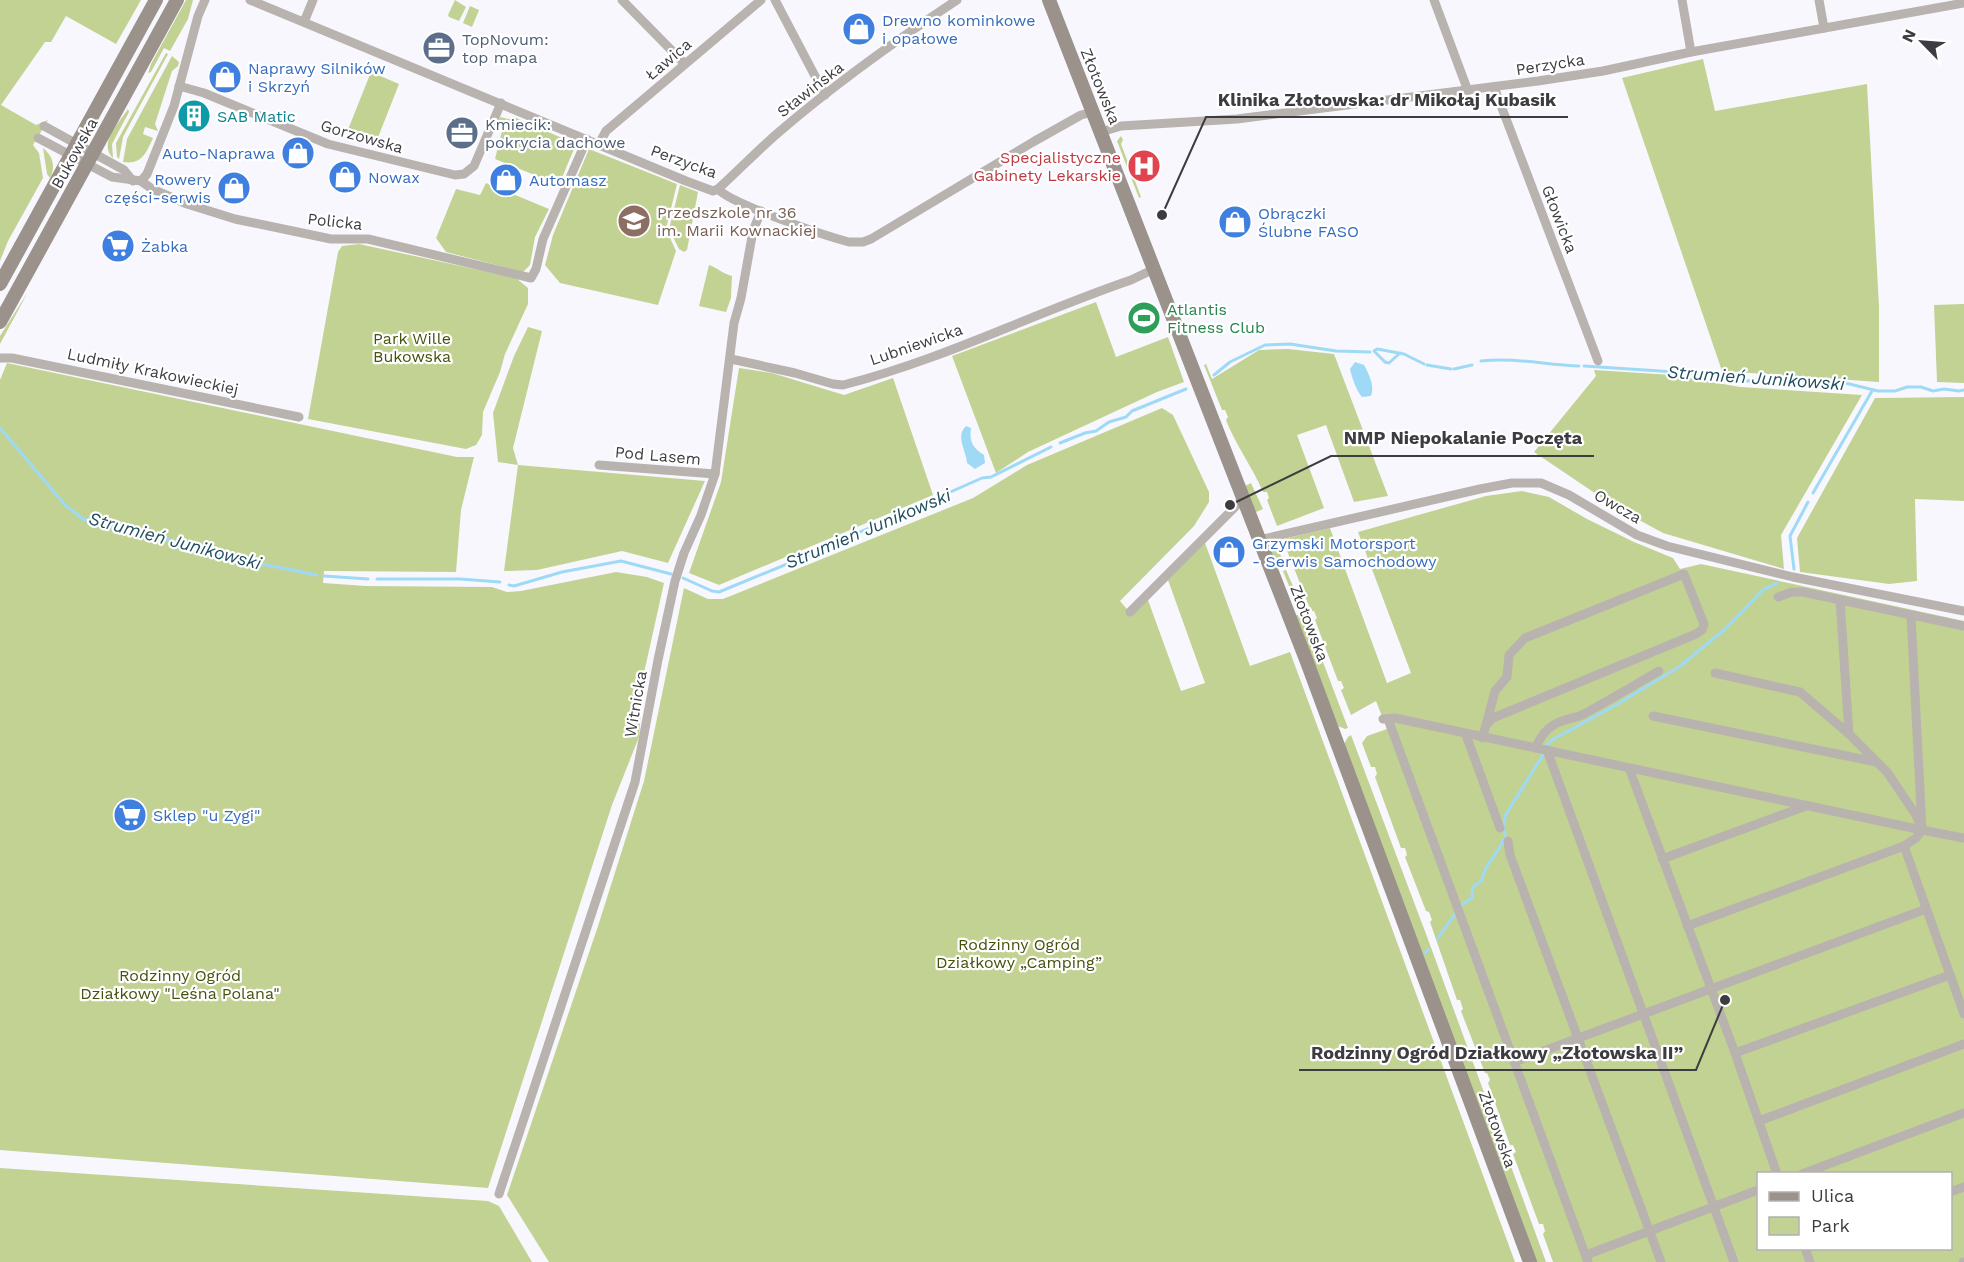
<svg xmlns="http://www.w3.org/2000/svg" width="1964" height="1262" viewBox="0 0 1964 1262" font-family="'Work Sans',sans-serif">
<rect width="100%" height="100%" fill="#f9f7fe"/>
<!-- green -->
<g fill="#c2d293" fill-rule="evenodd">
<polygon points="0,0 141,0 116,44 66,16 51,42 45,42 1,105 36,125 48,120 33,145 39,153 43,178 8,241 0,261"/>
<polygon points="186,0 193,0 188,19 170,51 164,48 151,72 148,73 151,64"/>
<polygon points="455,0 466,7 459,21 449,17 448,15"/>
<polygon points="470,6 479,10 472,27 463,23"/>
<polygon points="166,53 168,54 123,137 119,159 117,157 116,143"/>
<path d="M172,56L179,62L178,66L172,71L155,124L158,131L145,127L143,134L153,138C146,153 142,165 123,162L127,139Z"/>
<polygon points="1703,59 1715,111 1867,84 1879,307 1879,382 1722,371 1622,78"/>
<polygon points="371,72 399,84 377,140 347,132"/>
<path d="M128,109L129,112L112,144L113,158C98,143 119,123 128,109Z"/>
<polygon points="500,117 508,119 516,118 576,144 559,185 495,159 502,131 495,128"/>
<polygon points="1121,136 1123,140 1121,144 1141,197 1139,198 1117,141"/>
<path d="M43,148C53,156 56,167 50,178L47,174Z"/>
<polygon points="589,149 677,184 666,229 676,251 658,305 560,283 545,265 553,235"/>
<polygon points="486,183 549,209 535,237 530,265 523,272 446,252 436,238 456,189 480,195"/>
<polygon points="680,185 698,192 687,250 684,252 679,249 669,229"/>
<polygon points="359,244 516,278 528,288 528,304 505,354 500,372 483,412 482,435 476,445 466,449 308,419 338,252 342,246"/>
<path d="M709,265C718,268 723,274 732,276L731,298L726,312L699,306Z"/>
<polygon points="28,292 0,344 0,336"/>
<polygon points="1096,302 1116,357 1168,337 1184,382 1157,392 1028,452 996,473 952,356"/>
<polygon points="1964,304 1964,383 1937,382 1934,305"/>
<polygon points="528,327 542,331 513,448 518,465 705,481 668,563 622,551 537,570 504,571 518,465 498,462 493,413 514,356"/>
<path d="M1288,349L1334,354L1388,496L1354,502L1326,425L1297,435L1324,508L1277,526L1267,500L1269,498L1267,492H1263C1252,466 1236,446 1226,420L1228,417L1225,410H1222L1204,365L1206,364L1212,379L1259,350Z"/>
<polygon points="7,363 457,457 474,457 461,510 456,572 324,571 323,583 366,586 492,587 507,592 521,591 616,572 647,577 664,583 644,673 639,737 612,805 488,1188 0,1150 0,380"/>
<polygon points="739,368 772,373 844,395 893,378 933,495 719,585 689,573 721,482"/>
<polygon points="1594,370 1672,375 1740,387 1862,395 1781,535 1784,569 1663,533 1617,508 1534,452 1596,376"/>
<polygon points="1964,397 1964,501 1915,499 1917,581 1889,584 1800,572 1797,538 1875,398"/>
<polygon points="1162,408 1173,415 1209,492 1209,502 1194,526 1120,601 1132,615 1148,600 1181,691 1205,683 1168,580 1205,543 1250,666 1290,652 1515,1262 549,1262 507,1195 598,926 644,781 684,588 708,599 723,599 973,498 1027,465"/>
<polygon points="1251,483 1263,509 1254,513 1245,486"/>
<path d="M1522,491L1549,497L1587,519L1634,542L1673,558L1680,569L1701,564L1964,621V1262H1553L1543,1234L1545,1231L1543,1224H1539L1513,1154L1516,1152L1513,1145H1510L1488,1083L1490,1080L1487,1073H1485L1461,1011L1463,1009L1460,1000H1457L1430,922L1432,920L1429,912L1426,911L1405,857L1407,855L1405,848H1401L1375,777L1377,774L1375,767H1371L1362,743L1367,736L1387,729L1376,701L1351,715L1341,690L1344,688L1341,681H1338L1315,620L1317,618L1314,611H1311L1284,543L1285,542L1284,539L1330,528L1387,683L1411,673L1358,532L1486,496ZM1758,1174H1950V1248H1758Z"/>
<polygon points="1276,543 1284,564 1276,567 1271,553"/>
<polygon points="1286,570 1302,607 1298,608 1283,571"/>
<polygon points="1304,612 1348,728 1345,729 1338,726 1295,616"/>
<polygon points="1351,735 1429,942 1546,1262 1535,1262 1344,744 1348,737"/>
<polygon points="0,1168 488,1201 499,1206 532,1262 0,1262"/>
</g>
<!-- water -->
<g fill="#9edaf6">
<path d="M1355,362L1364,365C1369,374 1375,386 1371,396L1362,397C1356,390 1352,378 1350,369Z"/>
<path d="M966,426L971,428C969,442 973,448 984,455L985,463L975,469L967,463C966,450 955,436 966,426Z"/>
</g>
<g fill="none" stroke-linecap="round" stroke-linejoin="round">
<!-- stream -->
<g stroke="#9edaf6" stroke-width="3">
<path d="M1481,361C1514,357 1546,365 1579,366"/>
<polyline points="1385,362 1374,351 1377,349 1404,354 1424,364"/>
<polyline points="1385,362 1389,363 1400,353"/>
<polyline points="1427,365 1451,369"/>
<polyline points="1584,366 1721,375 1748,381 1763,378 1773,382 1791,380 1804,381 1815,386 1821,386 1833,380 1878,391 1895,391 1907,387 1921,387 1933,391 1944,389 1959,391 1964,390"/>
<polyline points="1454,369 1472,365"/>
<polyline points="1214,375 1230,362 1265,345 1290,344 1336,351 1370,352"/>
<polyline points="0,428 65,505 83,519 106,526 192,545 231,558 317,575"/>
<polyline points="1060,443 1085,433 1096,431 1109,422 1126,417 1132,411 1186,389"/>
<polyline points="1813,493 1872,391"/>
<polyline points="1794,569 1790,536 1808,502"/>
<polyline points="324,576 368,579"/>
<polyline points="683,578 712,591 719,592 799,559 982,478 991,477 1051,447"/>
<polyline points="377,579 460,579 500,582"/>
<polyline points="509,585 514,586 562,572 621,561 671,574"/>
<polyline points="1616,705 1679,667 1725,629 1763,590 1777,583"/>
<polyline points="1547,745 1552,740 1614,706"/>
<polyline points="1505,836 1503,826 1506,814 1543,755"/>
<path d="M1460,906L1472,898C1472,884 1473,888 1482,880C1484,864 1498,855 1503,840"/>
<polyline points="1438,938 1455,914"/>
<polyline points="1425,953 1429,949"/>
</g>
<!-- street -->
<g stroke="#b9b3af" stroke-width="9">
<path d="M250,0L686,181L713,191L718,189C731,204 826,236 849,242H863L871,239L1033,142L1081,115L1093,112"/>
<polyline points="622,0 685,64"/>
<polyline points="775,0 825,95"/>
<polyline points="1434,0 1468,91"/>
<polyline points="1682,0 1691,52"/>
<polyline points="1819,0 1824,28"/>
<polyline points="304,22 313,0"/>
<polyline points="179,86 204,93 328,144 455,175 464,174 474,166 501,103"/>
<polyline points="1494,87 1598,361"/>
<polyline points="44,126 124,170 133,181"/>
<polyline points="1101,132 1121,126 1237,119 1538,81 1603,71 1691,52 1964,3"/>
<polyline points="38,138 112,177 141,181 147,174 174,106 198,16 205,0"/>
<polyline points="599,144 606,131 761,0"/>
<polyline points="141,181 152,189 187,204 235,219 331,239 368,239 531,278 536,269 543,239 587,139"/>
<path d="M718,189C739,170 758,150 779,132C835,84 895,41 957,0"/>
<polyline points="0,358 12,358 299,417"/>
<path d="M731,359L795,373L833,384L843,385C942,360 1034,313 1131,280L1154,269"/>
<polyline points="599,465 715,474"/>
<polyline points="1259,540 1480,489 1512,483 1541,483 1569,495 1637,535 1667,546 1793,577 1964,611"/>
<polyline points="1778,597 1792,592 1803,592 1964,626"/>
<polyline points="1840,600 1849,734"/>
<polyline points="1130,612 1239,503 1244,500"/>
<polyline points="1715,673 1800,692 1849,734 1887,772 1916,815 1919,822"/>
<polyline points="1653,716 1876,762"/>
<polyline points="1383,719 1395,718 1922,830 1964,838"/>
<polyline points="1388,719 1588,1262"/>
<polyline points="1466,735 1500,828"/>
<polyline points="1482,738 1486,725 1493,718 1696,634 1702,630 1704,624 1684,574 1525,638 1509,655 1507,677 1495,691 1486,725"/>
<path d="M1535,748C1540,739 1544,731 1552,726C1561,719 1572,719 1582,715C1608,701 1633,686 1659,671"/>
<polyline points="1547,750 1734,1262"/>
<polyline points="1629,768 1735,1053 1777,1174"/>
<polyline points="1508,841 1510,855 1661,1262"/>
<polyline points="1904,846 1964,1014"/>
<polyline points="1662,859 1806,806"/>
<polyline points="1687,926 1904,846 1916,838 1922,830 1911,616"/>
<polyline points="1735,1053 1950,975"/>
<polyline points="1514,1062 1926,909"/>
<polyline points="1759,1121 1964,1044"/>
<polyline points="1802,1174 1964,1113"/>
<polyline points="1950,1192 1964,1187"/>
<polyline points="499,1194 635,782 658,660 675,581 684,553 701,515 715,474 734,323 741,298 753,231 761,211"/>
<polyline points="1805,1248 1810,1262"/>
<polyline points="1586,1255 1758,1190"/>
<polyline points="1963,1262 1964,1262"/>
</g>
<!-- secondary -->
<g stroke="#9a928b" stroke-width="14">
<polyline points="1049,0 1307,662 1530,1262"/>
<polyline points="0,284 156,0"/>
<polyline points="0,322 177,0"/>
</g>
</g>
<!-- icons -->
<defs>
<symbol id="shop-disc" viewBox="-11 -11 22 22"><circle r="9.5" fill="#3f7fe0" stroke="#fff"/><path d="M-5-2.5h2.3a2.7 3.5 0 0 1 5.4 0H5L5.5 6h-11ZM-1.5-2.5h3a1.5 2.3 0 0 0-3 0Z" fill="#fff"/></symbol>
<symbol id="office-disc" viewBox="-11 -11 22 22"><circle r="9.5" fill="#5c6f8a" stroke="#fff"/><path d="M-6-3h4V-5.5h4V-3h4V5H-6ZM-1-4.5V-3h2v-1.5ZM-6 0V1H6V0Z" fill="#fff"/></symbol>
<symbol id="building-disc" viewBox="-11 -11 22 22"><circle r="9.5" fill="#0f9aa8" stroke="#fff"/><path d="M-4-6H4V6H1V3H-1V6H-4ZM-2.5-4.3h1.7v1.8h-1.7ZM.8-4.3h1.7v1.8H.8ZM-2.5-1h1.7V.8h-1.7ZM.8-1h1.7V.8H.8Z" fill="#fff"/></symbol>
<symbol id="hospital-disc" viewBox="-11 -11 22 22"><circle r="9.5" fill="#e0444e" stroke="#fff"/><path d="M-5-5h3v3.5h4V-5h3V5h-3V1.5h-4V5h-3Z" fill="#fff"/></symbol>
<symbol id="school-disc" viewBox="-11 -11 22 22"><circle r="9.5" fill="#8d6e63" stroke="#fff"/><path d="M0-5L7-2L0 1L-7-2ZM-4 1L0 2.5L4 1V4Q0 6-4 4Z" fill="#fff"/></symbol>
<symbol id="supermarket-disc" viewBox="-11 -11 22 22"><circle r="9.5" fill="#3f7fe0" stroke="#fff"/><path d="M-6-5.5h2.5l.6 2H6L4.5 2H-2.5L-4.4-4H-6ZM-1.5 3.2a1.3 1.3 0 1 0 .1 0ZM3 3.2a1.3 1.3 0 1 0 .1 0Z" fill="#fff"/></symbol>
<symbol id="stadium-disc" viewBox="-11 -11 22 22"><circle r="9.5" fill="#2e9e5b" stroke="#fff"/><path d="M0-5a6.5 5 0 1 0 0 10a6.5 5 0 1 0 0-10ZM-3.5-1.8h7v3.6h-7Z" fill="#fff"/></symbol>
</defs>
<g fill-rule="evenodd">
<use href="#shop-disc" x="840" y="10" width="38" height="38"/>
<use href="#office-disc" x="420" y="29" width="38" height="38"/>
<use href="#shop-disc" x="206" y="58" width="38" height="38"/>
<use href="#building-disc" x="175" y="97" width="38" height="38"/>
<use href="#office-disc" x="443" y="114" width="38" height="38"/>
<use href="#shop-disc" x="279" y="134" width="38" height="38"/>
<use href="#hospital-disc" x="1125" y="147" width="38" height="38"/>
<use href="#shop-disc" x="326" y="158" width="38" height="38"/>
<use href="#shop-disc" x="487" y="161" width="38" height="38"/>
<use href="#shop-disc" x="215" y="169" width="38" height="38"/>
<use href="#school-disc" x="615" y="202" width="38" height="38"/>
<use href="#shop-disc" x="1216" y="203" width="38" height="38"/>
<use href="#supermarket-disc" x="99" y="227" width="38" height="38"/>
<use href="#stadium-disc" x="1125" y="299" width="38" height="38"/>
<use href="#shop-disc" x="1210" y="533" width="38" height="38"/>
<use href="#supermarket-disc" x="111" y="796" width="38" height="38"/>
</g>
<g text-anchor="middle" stroke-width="4.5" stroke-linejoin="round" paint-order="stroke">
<!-- shop labels -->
<g font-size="16" fill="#366cbe" stroke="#fff" text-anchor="start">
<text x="882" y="26">Drewno kominkowe<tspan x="882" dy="18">i opałowe</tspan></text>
<text x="248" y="74">Naprawy Silników<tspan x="248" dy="18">i Skrzyń</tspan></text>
<text x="275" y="159" text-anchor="end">Auto-Naprawa</text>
<text x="368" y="183">Nowax</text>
<text x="211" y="185" text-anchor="end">Rowery<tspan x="211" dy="18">części-serwis</tspan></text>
<text x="529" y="186">Automasz</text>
<text x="1258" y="219">Obrączki<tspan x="1258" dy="18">Ślubne FASO</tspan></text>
<text x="141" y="252">Żabka</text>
<text x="1252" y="549">Grzymski Motorsport<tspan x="1252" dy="18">- Serwis Samochodowy</tspan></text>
<text x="153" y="821">Sklep "u Zygi"</text>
</g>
<!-- service labels -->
<g font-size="16" fill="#4e5e75" stroke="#fff" text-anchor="start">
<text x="462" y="45">TopNovum:<tspan x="462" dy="18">top mapa</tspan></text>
<text x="485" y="130">Kmiecik:<tspan x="485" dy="18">pokrycia dachowe</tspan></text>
</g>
<!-- street labels -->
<g font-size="16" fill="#3d3c41" stroke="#fff">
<text transform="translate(668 59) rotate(-40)" y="6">Ławica</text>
<text transform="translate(1550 64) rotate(-9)" y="6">Perzycka</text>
<text transform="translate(1101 86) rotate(68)" y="6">Złotowska</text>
<text transform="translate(810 89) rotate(-38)" y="6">Sławińska</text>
<text transform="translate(362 136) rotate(16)" y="6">Gorzowska</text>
<text transform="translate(74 153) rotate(-61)" y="6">Bukowska</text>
<text transform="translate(684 161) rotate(20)" y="6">Perzycka</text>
<text transform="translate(1560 219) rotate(69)" y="6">Głowicka</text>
<text transform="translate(335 221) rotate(6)" y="6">Policka</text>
<text transform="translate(916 344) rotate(-19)" y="6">Lubniewicka</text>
<text transform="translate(153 371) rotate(12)" y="6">Ludmiły Krakowieckiej</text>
<text transform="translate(658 455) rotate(5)" y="6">Pod Lasem</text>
<text transform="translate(1618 506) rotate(30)" y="6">Owcza</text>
<text transform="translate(1310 623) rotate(69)" y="6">Złotowska</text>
<text transform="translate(635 704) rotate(-80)" y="6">Witnicka</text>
<text transform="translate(1498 1129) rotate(70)" y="6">Złotowska</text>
</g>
<!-- culture labels -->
<g font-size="16" fill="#0d838f" stroke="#fff" text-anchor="start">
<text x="217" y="122">SAB Matic</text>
</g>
<!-- health labels -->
<g font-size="16" fill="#be3a42" stroke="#fff" text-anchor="end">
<text x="1121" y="163">Specjalistyczne<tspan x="1121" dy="18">Gabinety Lekarskie</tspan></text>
</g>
<!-- education labels -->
<g font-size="16" fill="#785e54" stroke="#fff" text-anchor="start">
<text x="657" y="218">Przedszkole nr 36<tspan x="657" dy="18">im. Marii Kownackiej</tspan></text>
</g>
<!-- leisure labels -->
<g font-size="16" fill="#27864d" stroke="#fff" text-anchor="start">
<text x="1167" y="315">Atlantis<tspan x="1167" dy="18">Fitness Club</tspan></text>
</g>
<!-- park labels -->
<g font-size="16" fill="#46520d" stroke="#fff">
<text x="412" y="344">Park Wille<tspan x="412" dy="18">Bukowska</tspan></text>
<text x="1019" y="950">Rodzinny Ogród<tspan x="1019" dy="18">Działkowy „Camping”</tspan></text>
<text x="180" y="981">Rodzinny Ogród<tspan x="180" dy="18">Działkowy "Leśna Polana"</tspan></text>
</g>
<!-- water labels -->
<g font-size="18" font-style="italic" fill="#1f4d61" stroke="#fff">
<text transform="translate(1756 378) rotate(4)" y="6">Strumień Junikowski</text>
<text transform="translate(868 529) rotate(-23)" y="6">Strumień Junikowski</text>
<text transform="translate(175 541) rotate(15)" y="6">Strumień Junikowski</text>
</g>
</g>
<!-- callouts -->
<path fill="none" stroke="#3d3c41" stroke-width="2" d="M1162 215L1206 117H1568M1230 505L1331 456H1594M1725 1000L1696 1070H1299"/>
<g fill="#3d3c41" stroke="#fff" stroke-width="2">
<circle cx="1162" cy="215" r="6"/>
<circle cx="1230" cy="505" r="6"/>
<circle cx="1725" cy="1000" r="6"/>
</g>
<g font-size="18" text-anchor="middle" font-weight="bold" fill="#3d3c41" stroke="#fff" stroke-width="4.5" stroke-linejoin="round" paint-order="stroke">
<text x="1387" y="106">Klinika Złotowska: dr Mikołaj Kubasik</text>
<text x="1463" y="444">NMP Niepokalanie Poczęta</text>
<text x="1497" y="1059">Rodzinny Ogród Działkowy „Złotowska II”</text>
</g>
<!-- legend -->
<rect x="1757" y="1172" width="195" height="78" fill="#ffffff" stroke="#b1b1b3" stroke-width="1.5"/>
<rect x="1769" y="1192" width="30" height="9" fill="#9a928b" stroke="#b1b1b3" stroke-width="1.5"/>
<text x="1811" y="1202" font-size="18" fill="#3d3c41">Ulica</text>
<rect x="1769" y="1217" width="30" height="18" fill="#c2d293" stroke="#b1b1b3" stroke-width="1.5"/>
<text x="1811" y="1232" font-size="18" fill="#3d3c41">Park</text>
<!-- north arrow -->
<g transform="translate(1922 42) rotate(295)" stroke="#ffffff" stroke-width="4.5" paint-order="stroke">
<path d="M0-4.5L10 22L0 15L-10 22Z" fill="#3d3c41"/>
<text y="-9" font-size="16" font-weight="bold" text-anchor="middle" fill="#3d3c41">N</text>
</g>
</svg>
